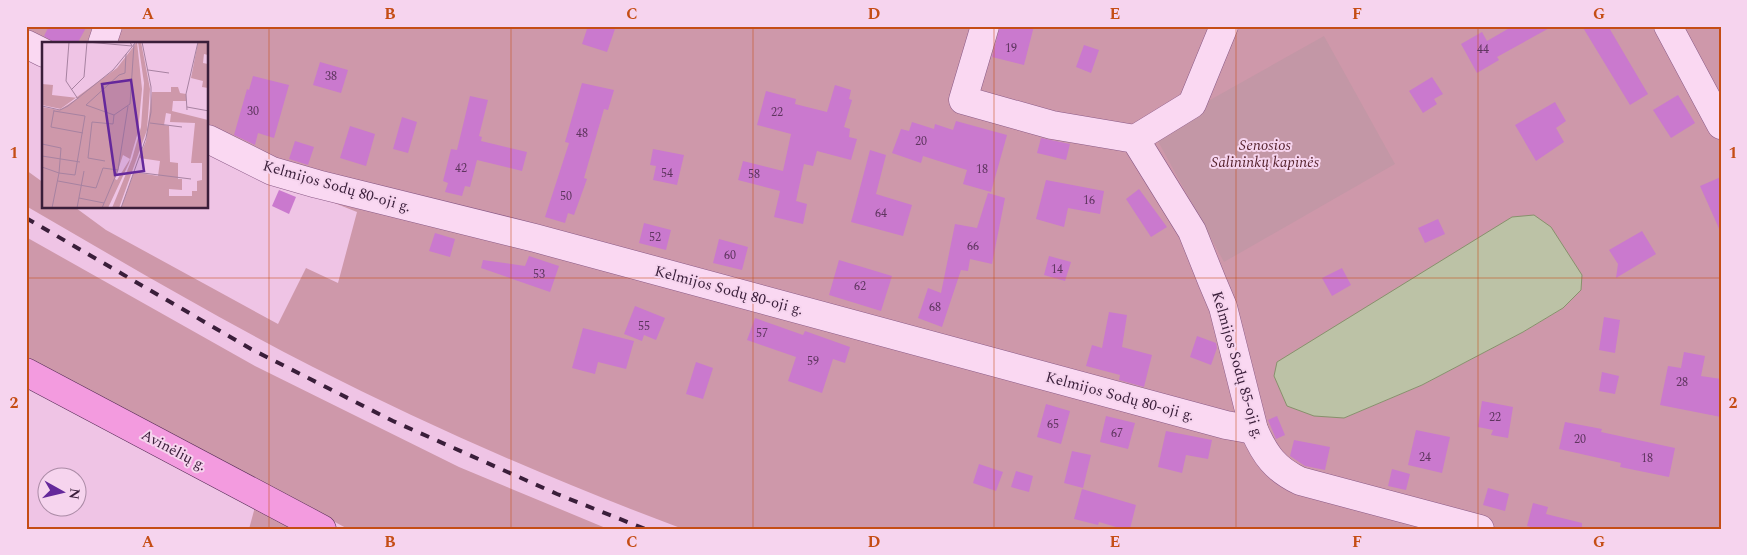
<svg xmlns="http://www.w3.org/2000/svg" width="1747" height="555" viewBox="0 0 1747 555" font-family="Spectral,serif">
<rect width="100%" height="100%" fill="#efc4e5"/>
<!-- green -->
<g fill="#ce98aa" fill-rule="evenodd">
<path d="M26,26H1721V529H683C557,482 433,428 313,367C215,317 121,261 26,206V170L44,183V208H76L106,230L278,324L306,268L338,283L357,212L249,169L208,147V44H44L26,53ZM1563,308L1523,332L1422,385L1344,418Z"/>
<polygon points="26,237 255,366 459,467 608,529 348,529 26,358"/>
<polygon points="255,507 296,529 249,529"/>
</g>
<!-- cemetery -->
<polygon fill="#c397a6" points="1324,36 1395,164 1224,262 1153,132"/>
<!-- water -->
<polygon fill="#bcc2a6" stroke="#87916c" points="1534,215 1551,227 1582,275 1581,290 1563,308 1523,332 1422,385 1344,418 1314,416 1287,406 1274,376 1277,362 1512,217"/>
<!-- building -->
<g fill="#ca79ce">
<polygon points="49,26 87,26 77,44 56,44 44,36"/>
<polygon points="588,26 616,26 607,52 582,44"/>
<polygon points="1000,26 1034,26 1024,65 992,57"/>
<polygon points="1513,26 1553,26 1497,57 1499,60 1477,73 1461,44 1482,32 1487,41"/>
<polygon points="1582,26 1608,26 1648,94 1630,105"/>
<polygon points="1084,45 1099,50 1091,73 1076,67"/>
<polygon points="320,62 348,70 341,93 313,85"/>
<polygon points="253,76 289,85 274,138 258,133 255,145 234,135 247,89 249,90"/>
<polygon points="1432,77 1443,94 1434,99 1437,104 1423,113 1409,91"/>
<polygon points="582,83 614,90 608,110 604,109 584,178 587,179 574,215 568,213 565,223 545,217 569,143 565,142"/>
<polygon points="835,85 851,90 849,99 852,100 844,127 850,129 849,137 857,139 851,160 817,151 813,166 804,164 796,201 807,204 803,224 774,217 780,191 738,180 743,161 783,171 791,134 757,125 766,91 796,99 795,104 827,112"/>
<polygon points="1678,95 1695,123 1671,138 1653,110"/>
<polygon points="470,96 488,100 479,136 482,137 481,141 527,152 522,171 477,160 470,187 465,186 462,196 445,192 448,183 443,181 451,149 457,150"/>
<polygon points="1555,102 1566,121 1556,128 1564,142 1536,161 1515,125"/>
<polygon points="402,117 417,122 408,153 393,149"/>
<polygon points="956,121 1007,135 991,192 963,184 967,170 923,156 921,163 892,153 901,129 909,131 912,122 934,129 935,124 953,130"/>
<polygon points="350,126 375,134 366,166 340,158"/>
<polygon points="1041,138 1070,144 1066,160 1037,153"/>
<polygon points="295,141 314,147 308,165 289,159"/>
<polygon points="653,149 684,155 677,185 653,180 656,166 650,165"/>
<polygon points="870,150 886,155 876,194 912,205 903,236 851,222"/>
<polygon points="1721,177 1721,233 1700,186"/>
<polygon points="1046,180 1104,191 1100,214 1068,208 1064,227 1036,219"/>
<polygon points="1139,189 1167,227 1151,237 1126,199"/>
<polygon points="279,190 296,197 289,214 272,206"/>
<polygon points="988,193 1005,198 992,264 970,259 968,271 961,270 942,327 918,318 928,288 941,293 955,224 977,228"/>
<polygon points="1438,219 1445,234 1425,243 1418,228"/>
<polygon points="644,223 671,230 666,250 639,243"/>
<polygon points="1642,231 1656,254 1616,278 1618,264 1609,250"/>
<polygon points="435,233 455,239 450,257 429,251"/>
<polygon points="719,239 748,247 742,270 713,263"/>
<polygon points="529,256 559,266 550,292 481,268 483,260 525,266"/>
<polygon points="1049,256 1071,262 1065,281 1044,275"/>
<polygon points="839,260 892,276 881,311 829,295"/>
<polygon points="1342,268 1351,285 1332,296 1322,278"/>
<polygon points="635,306 665,318 656,340 644,335 642,341 624,334"/>
<polygon points="1109,312 1127,315 1122,347 1152,355 1144,387 1119,380 1120,375 1086,366 1092,345 1102,348"/>
<polygon points="1604,317 1620,320 1615,353 1599,350"/>
<polygon points="755,318 803,335 805,331 850,347 845,363 833,359 822,393 788,381 796,357 747,340"/>
<polygon points="583,328 634,341 626,369 598,362 595,374 572,368"/>
<polygon points="1197,336 1216,343 1217,348 1211,365 1190,357"/>
<polygon points="1684,352 1705,356 1701,376 1721,379 1721,417 1660,405 1668,366 1681,368"/>
<polygon points="696,362 713,368 703,399 686,394"/>
<polygon points="1602,372 1619,376 1615,394 1599,391"/>
<polygon points="1482,401 1513,407 1508,438 1491,435 1493,430 1478,427"/>
<polygon points="1046,404 1070,411 1061,444 1037,437"/>
<polygon points="1106,416 1135,423 1128,449 1100,442"/>
<polygon points="1277,416 1285,435 1276,439 1268,420"/>
<polygon points="1565,422 1602,429 1601,432 1675,448 1669,477 1620,467 1621,463 1559,449"/>
<polygon points="1416,430 1450,437 1442,473 1408,465"/>
<polygon points="1166,431 1212,440 1208,459 1186,455 1182,473 1158,467"/>
<polygon points="1294,440 1330,447 1325,470 1305,466 1290,456"/>
<polygon points="1072,451 1091,455 1083,488 1064,483"/>
<polygon points="979,464 1003,472 996,491 973,483"/>
<polygon points="1392,469 1410,474 1406,490 1388,486"/>
<polygon points="1016,471 1033,476 1029,492 1011,487"/>
<polygon points="1488,488 1509,494 1505,511 1483,505"/>
<polygon points="1082,489 1136,505 1130,529 1123,529 1099,522 1098,525 1074,519"/>
<polygon points="1533,503 1548,507 1546,514 1582,523 1582,529 1538,529 1527,526"/>
</g>
<g fill="none" stroke-linecap="round" stroke-linejoin="round">
<defs>
<g id="minor">
<path d="M985,26L963,100L1052,125L1135,139L1192,231L1212,281L1223,307L1254,430C1265,455 1275,469 1300,481L1480,529"/>
<polyline points="1668,26 1721,125"/>
<polyline points="26,44 44,53"/>
<polyline points="102,44 108,26"/>
<polyline points="208,139 272,171 317,184 535,238 1226,425 1254,430"/>
<polyline points="1135,139 1192,104 1224,26"/>
</g>
<polyline id="major" points="26,372 322,529"/>
</defs>
<!-- minor casing -->
<use href="#minor" stroke="#8a5a87" stroke-width="29"/>
<!-- major casing -->
<use href="#major" stroke="#582e58" stroke-width="29"/>
<!-- minor -->
<use href="#minor" stroke="#fad8f2" stroke-width="28"/>
<!-- major -->
<use href="#major" stroke="#f39bdf" stroke-width="28"/>
<!-- rail -->
<polyline stroke="#3a1e3a" stroke-width="4" stroke-dasharray="9 9" stroke-linecap="butt" points="26,218 251,349 393,421 557,494 645,529"/>
</g>
<!-- grid -->
<path fill="none" stroke="#c54d15" stroke-width="1" stroke-opacity="0.55" d="M269,26V529M511,26V529M753,26V529M994,26V529M1236,26V529M1478,26V529M26,278H1721"/>
<g text-anchor="middle" stroke-width="4" stroke-linejoin="round" paint-order="stroke">
<!-- number labels -->
<g font-size="12" fill="#5e355f">
<text x="1011" y="52">19</text>
<text x="1483" y="53">44</text>
<text x="331" y="80">38</text>
<text x="253" y="115">30</text>
<text x="777" y="116">22</text>
<text x="582" y="137">48</text>
<text x="921" y="145">20</text>
<text x="461" y="172">42</text>
<text x="982" y="173">18</text>
<text x="667" y="177">54</text>
<text x="754" y="178">58</text>
<text x="566" y="200">50</text>
<text x="1089" y="204">16</text>
<text x="881" y="217">64</text>
<text x="655" y="241">52</text>
<text x="973" y="250">66</text>
<text x="730" y="259">60</text>
<text x="1057" y="273">14</text>
<text x="539" y="278">53</text>
<text x="860" y="290">62</text>
<text x="935" y="311">68</text>
<text x="644" y="330">55</text>
<text x="762" y="337">57</text>
<text x="813" y="365">59</text>
<text x="1682" y="386">28</text>
<text x="1495" y="421">22</text>
<text x="1053" y="428">65</text>
<text x="1117" y="437">67</text>
<text x="1580" y="443">20</text>
<text x="1425" y="461">24</text>
<text x="1647" y="462">18</text>
</g>
<!-- park labels -->
<g font-size="15" font-style="italic" fill="#57242f" stroke="#f6d4ee">
<text x="1265" y="150">Senosios<tspan x="1265" dy="17">Salininkų kapinės</tspan></text>
</g>
<!-- street labels -->
<g font-size="15" fill="#3a1e3a" stroke="#f6d4ee">
<text transform="translate(337 186) rotate(16)" y="5">Kelmijos Sodų 80-oji g.</text>
<text transform="translate(729 290) rotate(15)" y="5">Kelmijos Sodų 80-oji g.</text>
<text transform="translate(1238 365) rotate(74)" y="5">Kelmijos Sodų 85-oji g.</text>
<text transform="translate(1120 396) rotate(15)" y="5">Kelmijos Sodų 80-oji g.</text>
<text transform="translate(174 450) rotate(28)" y="5">Avinėlių g.</text>
</g>
</g>
<!-- overview -->
<g transform="translate(42 42)">
<rect width="166" height="166" fill="#efc4e5"/>
<path d="M95,0L100,47L96,90L87,121L66,166H0V65L17,68L75,26ZM81,113L88,117L75,138L73,137ZM96,0H99L108,47L105,88L77,166H70L90,117L99,85L102,41ZM156,0H166V13L162,12L161,21L166,22V46L160,45L161,39L149,36ZM0,42L11,43L10,53L36,56L19,67L0,63ZM129,45H136L138,51L144,52V59H131L130,69L166,78V166H79L92,130L116,134L118,119L97,116L104,99L110,50H129ZM124,71L129,72L128,80L153,81L149,121H160V138L155,139V149H150V154H127V147L140,148V137H136V121L128,120L127,84L122,83Z" fill="#ce98aa" fill-rule="evenodd"/>
<path fill="none" stroke="#a782a1" stroke-width="1" d="M27,0L24,39L36,57M106,28L127,31M29,48L42,35L45,0L90,4L88,0M0,64L18,68L26,64L71,28L94,0M145,65L167,69M12,68L9,85L41,91M145,68L144,52L156,0M72,73L44,63L77,33L83,31L84,12M108,81L140,85M0,102L19,106L17,131L33,133L43,74L12,69M0,114L38,120M63,119L46,116L50,80L71,82L72,73L88,62L92,2M0,125L17,131L10,166M93,130L149,137M16,139L54,146L61,126L76,128L86,64M37,156L62,161M35,166L42,129M60,166L76,128M79,166L104,96L109,70V45L100,0"/>
<path fill="#65289b" fill-opacity="0.15" stroke="#65289b" stroke-width="2.5" d="M89,38L102,129L73,133L60,42Z"/>
<rect width="166" height="166" fill="none" stroke="#3a1e3a" stroke-width="2.5"/>
</g>
<!-- border -->
<rect width="1747" height="555" fill="none" stroke="#f6d4ee" stroke-width="55"/>
<!-- north arrow -->
<g transform="translate(62 492) rotate(98)"><circle r="24" fill="#f6d4ee" stroke="#ab8ba6"/>
<path d="M0-4L9 19L0 12L-9 19Z" fill="#65289b"/>
<text y="-8" font-size="14" font-weight="bold" text-anchor="middle" fill="#3a1e3a">N</text>
</g>
<rect x="28" y="28" width="1692" height="500" fill="none" stroke="#c54d15" stroke-width="2"/>
<g font-size="16" text-anchor="middle" font-weight="bold" fill="#c54d15">
<text x="148" y="19">A</text>
<text x="390" y="19">B</text>
<text x="632" y="19">C</text>
<text x="874" y="19">D</text>
<text x="1115" y="19">E</text>
<text x="1357" y="19">F</text>
<text x="1599" y="19">G</text>
<text x="14" y="158">1</text>
<text x="1733" y="158">1</text>
<text x="14" y="408">2</text>
<text x="1733" y="408">2</text>
<text x="148" y="547">A</text>
<text x="390" y="547">B</text>
<text x="632" y="547">C</text>
<text x="874" y="547">D</text>
<text x="1115" y="547">E</text>
<text x="1357" y="547">F</text>
<text x="1599" y="547">G</text>
</g>
</svg>
